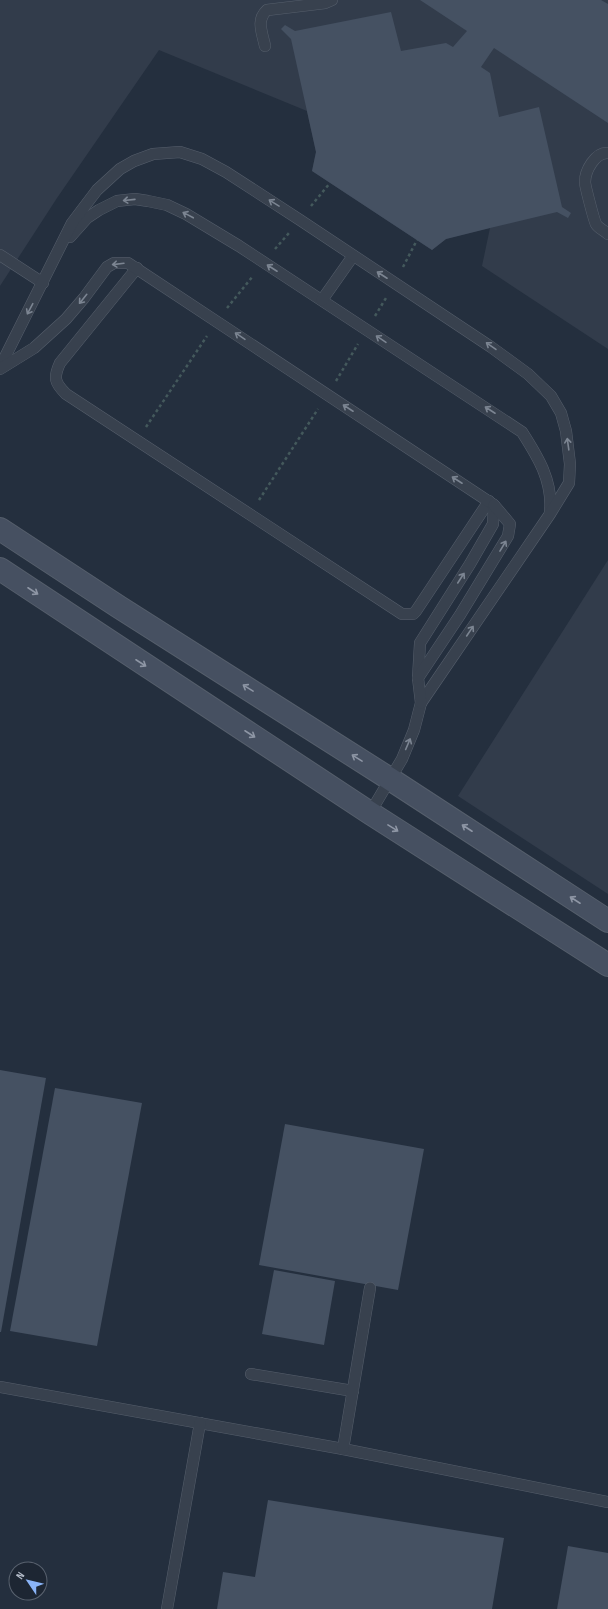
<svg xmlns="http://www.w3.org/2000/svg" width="608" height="1609" viewBox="0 0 608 1609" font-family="'Sofia Sans Condensed',sans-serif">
<rect width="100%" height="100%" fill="#242f3e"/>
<!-- airport -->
<g fill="#323c4b">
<polygon points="0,0 608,0 608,349 482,266 490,228 446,239 432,250 312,171 316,152 307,111 159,50 57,198 0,286"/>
<polygon points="608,560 608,894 458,796"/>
</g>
<!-- building -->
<g fill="#455162">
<polygon points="420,0 601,0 608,4 608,123 494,48 481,67 490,73 499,117 539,107 562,207 571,213 568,218 557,212 490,228 446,239 432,250 312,171 316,152 291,39 281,29 285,25 295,31 391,12 401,51 446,43 453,47 467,31"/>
<polygon points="0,1070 46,1078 1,1332 0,1332"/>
<polygon points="55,1088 142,1103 97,1346 10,1331"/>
<polygon points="285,1124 424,1149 398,1290 259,1265"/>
<polygon points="274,1270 335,1281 324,1345 262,1334"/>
<polygon points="268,1500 504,1538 492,1609 217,1609 223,1572 255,1577"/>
<polygon points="568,1546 608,1553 608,1609 557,1609"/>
</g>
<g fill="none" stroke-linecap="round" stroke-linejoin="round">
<defs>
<g id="service">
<path d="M265,46C262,32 256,20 267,10L325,3L332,0"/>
<path d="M608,153C595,152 585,171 585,182C585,186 594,220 596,224C598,228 605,231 608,234"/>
<path d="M70,237L87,218L99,210L117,201L135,199L148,201L167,205L186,214L239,246L522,432C538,457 553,481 550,512"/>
<polyline points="0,255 43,283"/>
<path d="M137,268L60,363C53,378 55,383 66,394L402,614H413L416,611L489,501"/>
<polyline points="322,300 353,256"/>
<polyline points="0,367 72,223 97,190 120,169 134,161 153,154 180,152 202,159 226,172 300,220 491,347 528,374 551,396 561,413 566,431 570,464 569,483 550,514 421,703 414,730 402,759 370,813"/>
<polyline points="0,369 34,348 66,319 84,298 107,267 114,263 128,263 494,505 493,524 470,564 420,643 418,678"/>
<polyline points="421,703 418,678 460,615 508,536 510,524 494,505"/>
<polyline points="251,1374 353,1391"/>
<polyline points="0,1387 343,1449 608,1502"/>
<polyline points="343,1449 370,1288"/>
<polyline points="167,1609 200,1423"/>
</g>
<g id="secondary">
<polyline points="0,529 119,607 390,779 608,921"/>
<polyline points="0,569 370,813 608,965"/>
</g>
</defs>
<!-- service casing -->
<use href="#service" stroke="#565f6c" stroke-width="12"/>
<!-- secondary casing -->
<use href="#secondary" stroke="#565f6c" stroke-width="24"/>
<!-- path -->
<g stroke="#44595c" stroke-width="2.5" stroke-dasharray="3 3" stroke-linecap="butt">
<polyline points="311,206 330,183"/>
<polyline points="275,249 289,233"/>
<polyline points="403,267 417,240"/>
<polyline points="227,308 253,276"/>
<polyline points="375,316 386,298"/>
<polyline points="336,381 358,344"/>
<polyline points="146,427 207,336"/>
<polyline points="259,500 318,409"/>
</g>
<!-- service -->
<use href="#service" stroke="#38414e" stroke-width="11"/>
<!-- secondary -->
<use href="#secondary" stroke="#465061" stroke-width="22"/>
</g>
<!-- one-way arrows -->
<defs><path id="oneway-shaft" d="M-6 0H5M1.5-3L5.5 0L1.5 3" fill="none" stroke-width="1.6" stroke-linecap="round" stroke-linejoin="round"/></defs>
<g stroke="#7c8592">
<use href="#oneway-shaft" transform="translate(129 200) rotate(174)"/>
<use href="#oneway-shaft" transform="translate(274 203) rotate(-148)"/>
<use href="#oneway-shaft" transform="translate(188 215) rotate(-152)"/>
<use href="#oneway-shaft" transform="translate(118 264) rotate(173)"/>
<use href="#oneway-shaft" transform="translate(272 268) rotate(-147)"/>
<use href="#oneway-shaft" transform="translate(382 275) rotate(-147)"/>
<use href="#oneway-shaft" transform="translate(83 299) rotate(129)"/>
<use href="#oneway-shaft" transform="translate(30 309) rotate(118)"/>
<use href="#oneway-shaft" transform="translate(240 336) rotate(-146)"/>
<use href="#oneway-shaft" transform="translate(381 339) rotate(-146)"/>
<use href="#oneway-shaft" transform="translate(491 346) rotate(-145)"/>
<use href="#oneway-shaft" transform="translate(348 408) rotate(-147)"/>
<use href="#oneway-shaft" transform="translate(490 410) rotate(-147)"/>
<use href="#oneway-shaft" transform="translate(568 444) rotate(-98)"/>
<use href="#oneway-shaft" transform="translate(457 480) rotate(-147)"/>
<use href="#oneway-shaft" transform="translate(503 546) rotate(-59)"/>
<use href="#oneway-shaft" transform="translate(461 578) rotate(-57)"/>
<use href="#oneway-shaft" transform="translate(470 631) rotate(-56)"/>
<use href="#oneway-shaft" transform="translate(408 744) rotate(-67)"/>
</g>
<g stroke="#8e96a5">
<use href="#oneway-shaft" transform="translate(33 591) rotate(33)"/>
<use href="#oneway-shaft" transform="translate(141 663) rotate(33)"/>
<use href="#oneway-shaft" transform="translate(248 688) rotate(-148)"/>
<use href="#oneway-shaft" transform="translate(250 734) rotate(33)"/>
<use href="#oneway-shaft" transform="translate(357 758) rotate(-148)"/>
<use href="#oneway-shaft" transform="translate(393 828) rotate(32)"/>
<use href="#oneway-shaft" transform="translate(467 828) rotate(-147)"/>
<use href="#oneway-shaft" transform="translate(575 900) rotate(-147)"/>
</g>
<!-- north arrow -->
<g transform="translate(28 1581) rotate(305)"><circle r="19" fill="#1d2633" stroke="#59626f"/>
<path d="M0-3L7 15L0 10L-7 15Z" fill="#8ab4f8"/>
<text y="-6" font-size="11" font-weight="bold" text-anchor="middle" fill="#b4bcc9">N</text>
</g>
</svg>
